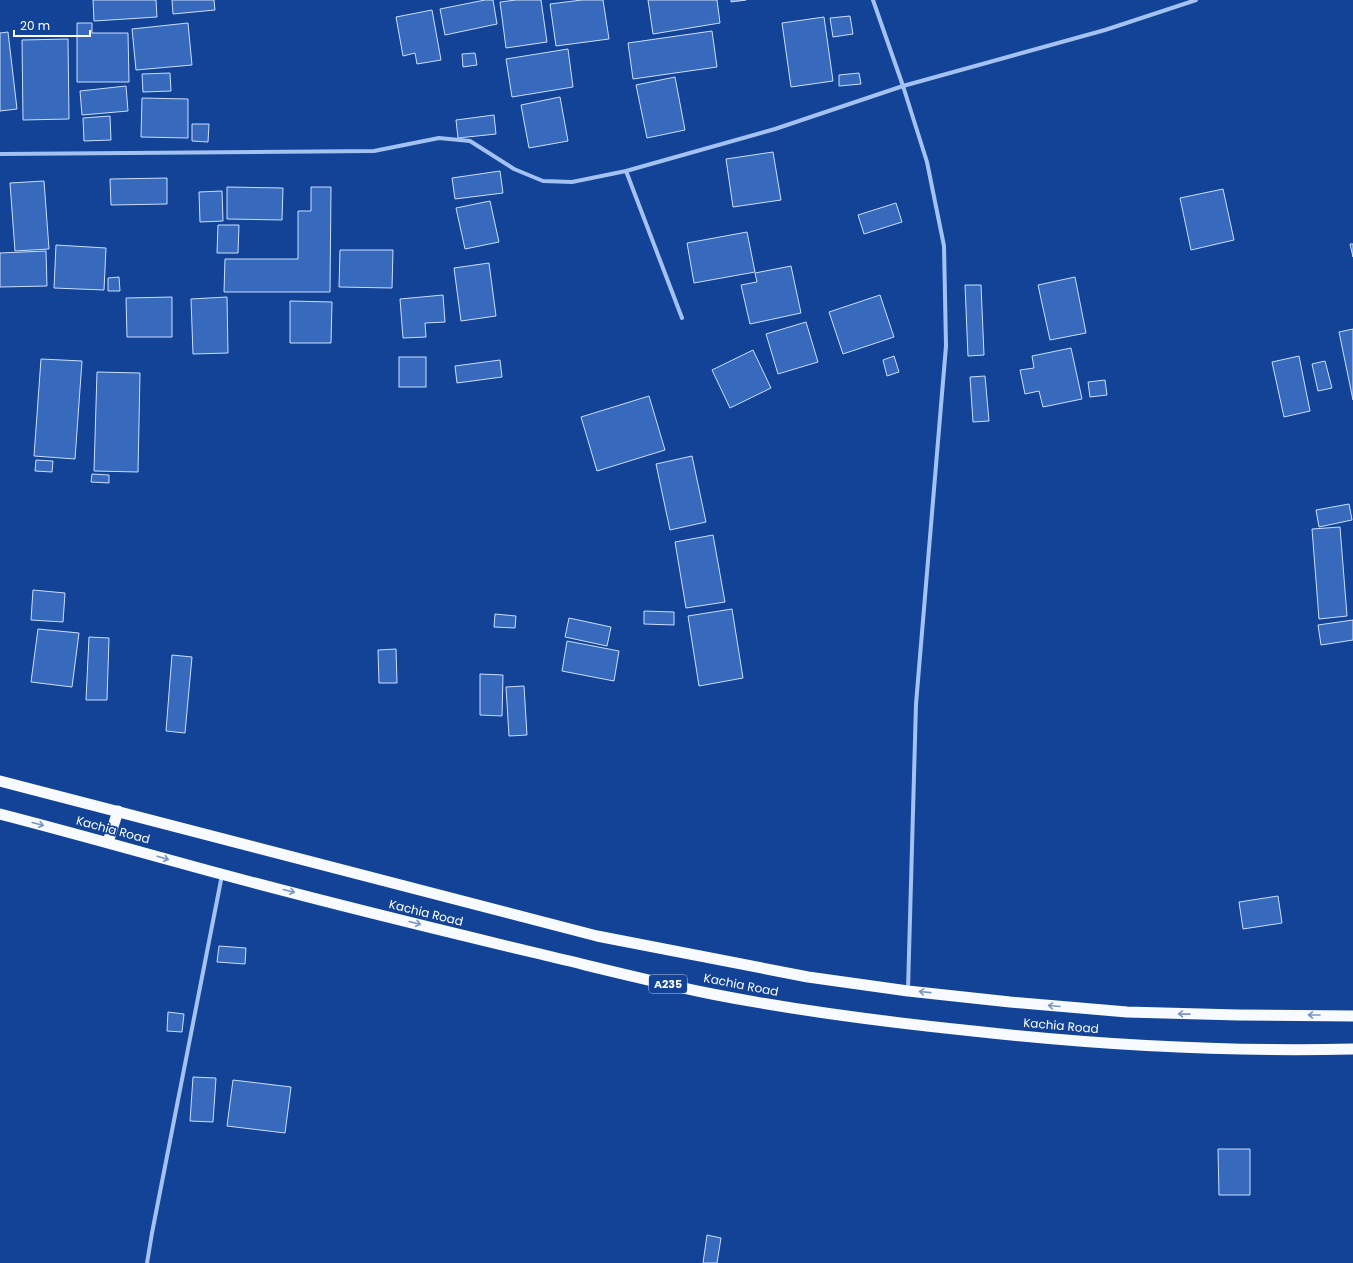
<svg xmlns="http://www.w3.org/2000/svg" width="1353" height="1263" viewBox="0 0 1353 1263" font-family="Poppins,sans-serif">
<rect width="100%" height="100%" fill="#134396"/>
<!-- building -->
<g fill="#376abc" stroke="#cbdefd">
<polygon points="93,0 156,0 157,17 94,21"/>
<polygon points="172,0 214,0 215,10 173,14"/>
<polygon points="485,0 493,0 497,24 445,35 440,9"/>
<polygon points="516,0 541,0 547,42 506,48 500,2"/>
<polygon points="582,0 603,0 609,39 556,46 550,4"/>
<polygon points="648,0 717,0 720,23 653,34"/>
<polygon points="731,0 746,0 731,2"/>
<polygon points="432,10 441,60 417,64 415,53 403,56 396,17"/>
<polygon points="850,16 853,34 833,37 830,18"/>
<polygon points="824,17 833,81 791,87 782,23"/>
<polygon points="77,23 92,23 92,33 128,33 129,82 77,82"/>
<polygon points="188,23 192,65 136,70 132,29"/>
<polygon points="712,31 717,67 633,79 628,43"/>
<polygon points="8,32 17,109 0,111 0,33"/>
<polygon points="68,39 69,119 23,120 22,40"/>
<polygon points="568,49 573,87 512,97 506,59"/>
<polygon points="475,53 477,65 463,67 462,54"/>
<polygon points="170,73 171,91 143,92 142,74"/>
<polygon points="859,73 861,84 839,86 839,75"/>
<polygon points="675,77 685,130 647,138 636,85"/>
<polygon points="126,86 128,111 82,115 80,91"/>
<polygon points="560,97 568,141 529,148 521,105"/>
<polygon points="142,98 188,99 188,138 141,137"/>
<polygon points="494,115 496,134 458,138 456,120"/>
<polygon points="110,116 111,140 84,141 83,118"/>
<polygon points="192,124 209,124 208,142 192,141"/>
<polygon points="773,152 781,200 733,207 726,159"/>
<polygon points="500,171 503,193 455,199 452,178"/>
<polygon points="167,178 167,204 111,205 110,179"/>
<polygon points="44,181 49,249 15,251 10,183"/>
<polygon points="227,187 283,188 282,220 227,219"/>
<polygon points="311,187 331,187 330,292 224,292 225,259 298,259 298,211 311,211"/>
<polygon points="1223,189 1234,240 1191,250 1180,198"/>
<polygon points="222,191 223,221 200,222 199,192"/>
<polygon points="490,201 499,242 465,249 456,208"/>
<polygon points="896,203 902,222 864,234 858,215"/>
<polygon points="218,225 239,225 238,253 217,253"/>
<polygon points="747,232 755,272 694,283 687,243"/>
<polygon points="1350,244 1353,244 1353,257"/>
<polygon points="56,245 106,248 104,290 54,288"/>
<polygon points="340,250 393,250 392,288 339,287"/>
<polygon points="46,251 47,286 0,287 0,253"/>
<polygon points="489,263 496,316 461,321 454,268"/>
<polygon points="791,266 801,313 750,324 741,285 757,282 755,273"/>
<polygon points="119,277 120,291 108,291 108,278"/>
<polygon points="1075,277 1086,333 1050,340 1038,285"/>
<polygon points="965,285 981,285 984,355 968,356"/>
<polygon points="443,295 445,322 425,323 426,337 403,338 400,299"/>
<polygon points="880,295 894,337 843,354 829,312"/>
<polygon points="172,297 172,337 127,337 126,298"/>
<polygon points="227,297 228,353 193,354 191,299"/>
<polygon points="290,301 332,302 331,343 290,343"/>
<polygon points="806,322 818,362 778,374 766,334"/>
<polygon points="1353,329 1353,400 1339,332"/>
<polygon points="1071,348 1082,399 1043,407 1039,391 1025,394 1020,370 1034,368 1032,356"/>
<polygon points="753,350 771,388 730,408 712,370"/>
<polygon points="894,356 899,372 887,376 883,360"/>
<polygon points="1299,356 1310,411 1284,417 1272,362"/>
<rect x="399" y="357" width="27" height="30"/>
<polygon points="41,359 82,361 75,459 34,456"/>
<polygon points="500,360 502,377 457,383 455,366"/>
<polygon points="1325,361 1332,388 1318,391 1312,364"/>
<polygon points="97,372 140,373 138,472 94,471"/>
<polygon points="985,376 989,421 973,422 970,377"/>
<polygon points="1105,380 1107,395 1090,397 1088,382"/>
<polygon points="649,396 665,450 597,471 581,417"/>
<polygon points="692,456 706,522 670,530 656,464"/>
<polygon points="36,460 53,461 52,472 35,471"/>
<polygon points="92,474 109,475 109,483 91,482"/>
<polygon points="1349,504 1352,520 1319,527 1316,510"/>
<polygon points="1340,527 1347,616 1319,619 1312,529"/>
<polygon points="713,535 725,602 686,608 675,542"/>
<polygon points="33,590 65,593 63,622 31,620"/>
<polygon points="732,609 743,678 699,686 688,616"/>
<polygon points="644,611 674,612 674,625 644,624"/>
<polygon points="495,614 516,616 515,628 494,627"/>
<polygon points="569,618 611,627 607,646 565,637"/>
<polygon points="1353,620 1353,640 1321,645 1318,625"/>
<polygon points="38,629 79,633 72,687 31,682"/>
<polygon points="89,637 109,638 107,700 86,700"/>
<polygon points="567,641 619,651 614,681 562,671"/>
<polygon points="396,649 397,683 379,683 378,650"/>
<polygon points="172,655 192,657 185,733 166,731"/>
<polygon points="480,674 503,675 502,716 480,715"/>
<polygon points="524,686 527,735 509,736 506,687"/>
<polygon points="1278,896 1282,923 1243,929 1239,902"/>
<polygon points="219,946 246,948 245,964 217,962"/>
<polygon points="168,1012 184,1014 182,1032 167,1031"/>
<polygon points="193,1077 216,1078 213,1122 190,1121"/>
<polygon points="233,1080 291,1087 285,1133 227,1126"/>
<polygon points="1218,1149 1250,1149 1250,1195 1219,1195"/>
<polygon points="707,1235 721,1238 717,1263 703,1263"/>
</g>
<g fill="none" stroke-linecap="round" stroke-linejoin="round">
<!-- minor -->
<g stroke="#a3c2f2" stroke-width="4">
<polyline points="873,0 903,86 927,162 944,246 946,346 916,704 908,990"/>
<polyline points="0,154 374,151 439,138 470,141 514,169 543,181 572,182 626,171 775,129 903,86 1105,30 1196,0"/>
<polyline points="626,171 682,318"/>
<polyline points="147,1263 152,1233 222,875"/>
</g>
<!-- trunk -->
<g stroke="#f7faff" stroke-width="11">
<polyline points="0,781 597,936 808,977 908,991 1010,1002 1127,1012 1238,1015 1353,1016"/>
<path d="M0,814C74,833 147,854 221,874C325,902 431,928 536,953C595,967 653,982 712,994C798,1011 885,1022 973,1031C1099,1045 1226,1052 1353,1049"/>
<polyline points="108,842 118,811"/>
</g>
</g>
<!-- one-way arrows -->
<defs><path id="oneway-shaft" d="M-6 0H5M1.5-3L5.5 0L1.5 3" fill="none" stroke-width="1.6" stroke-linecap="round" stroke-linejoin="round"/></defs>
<g stroke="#7a95c5">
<use href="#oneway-shaft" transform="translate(38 824) rotate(15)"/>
<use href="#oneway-shaft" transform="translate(163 858) rotate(16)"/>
<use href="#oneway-shaft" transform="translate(289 891) rotate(14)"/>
<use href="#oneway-shaft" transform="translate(415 923) rotate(14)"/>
<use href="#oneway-shaft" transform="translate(925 992) rotate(-174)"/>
<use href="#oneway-shaft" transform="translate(1054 1006) rotate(-175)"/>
<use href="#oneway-shaft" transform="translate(1184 1014) rotate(-179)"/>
<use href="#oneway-shaft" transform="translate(1314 1015) rotate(-180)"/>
</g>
<g text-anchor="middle" stroke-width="3.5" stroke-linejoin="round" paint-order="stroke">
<!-- shield labels -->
<rect fill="#134396" stroke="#b8c7e0" stroke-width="1" x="649" y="975" width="38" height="18" rx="3"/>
<g font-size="11" font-weight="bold" fill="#fff">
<text x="668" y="988">A235</text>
</g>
<!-- street labels -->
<g font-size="12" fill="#fff" stroke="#134396">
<text transform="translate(113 830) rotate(15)" y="4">Kachia Road</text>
<text transform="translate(426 913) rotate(14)" y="4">Kachia Road</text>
<text transform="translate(741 985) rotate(11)" y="4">Kachia Road</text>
<text transform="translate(1061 1026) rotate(5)" y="4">Kachia Road</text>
</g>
</g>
<!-- scale -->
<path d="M14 30v6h76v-6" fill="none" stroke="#ffffff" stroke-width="2"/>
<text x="20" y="30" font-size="12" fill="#ffffff" stroke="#134396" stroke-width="3" paint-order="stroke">20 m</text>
</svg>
